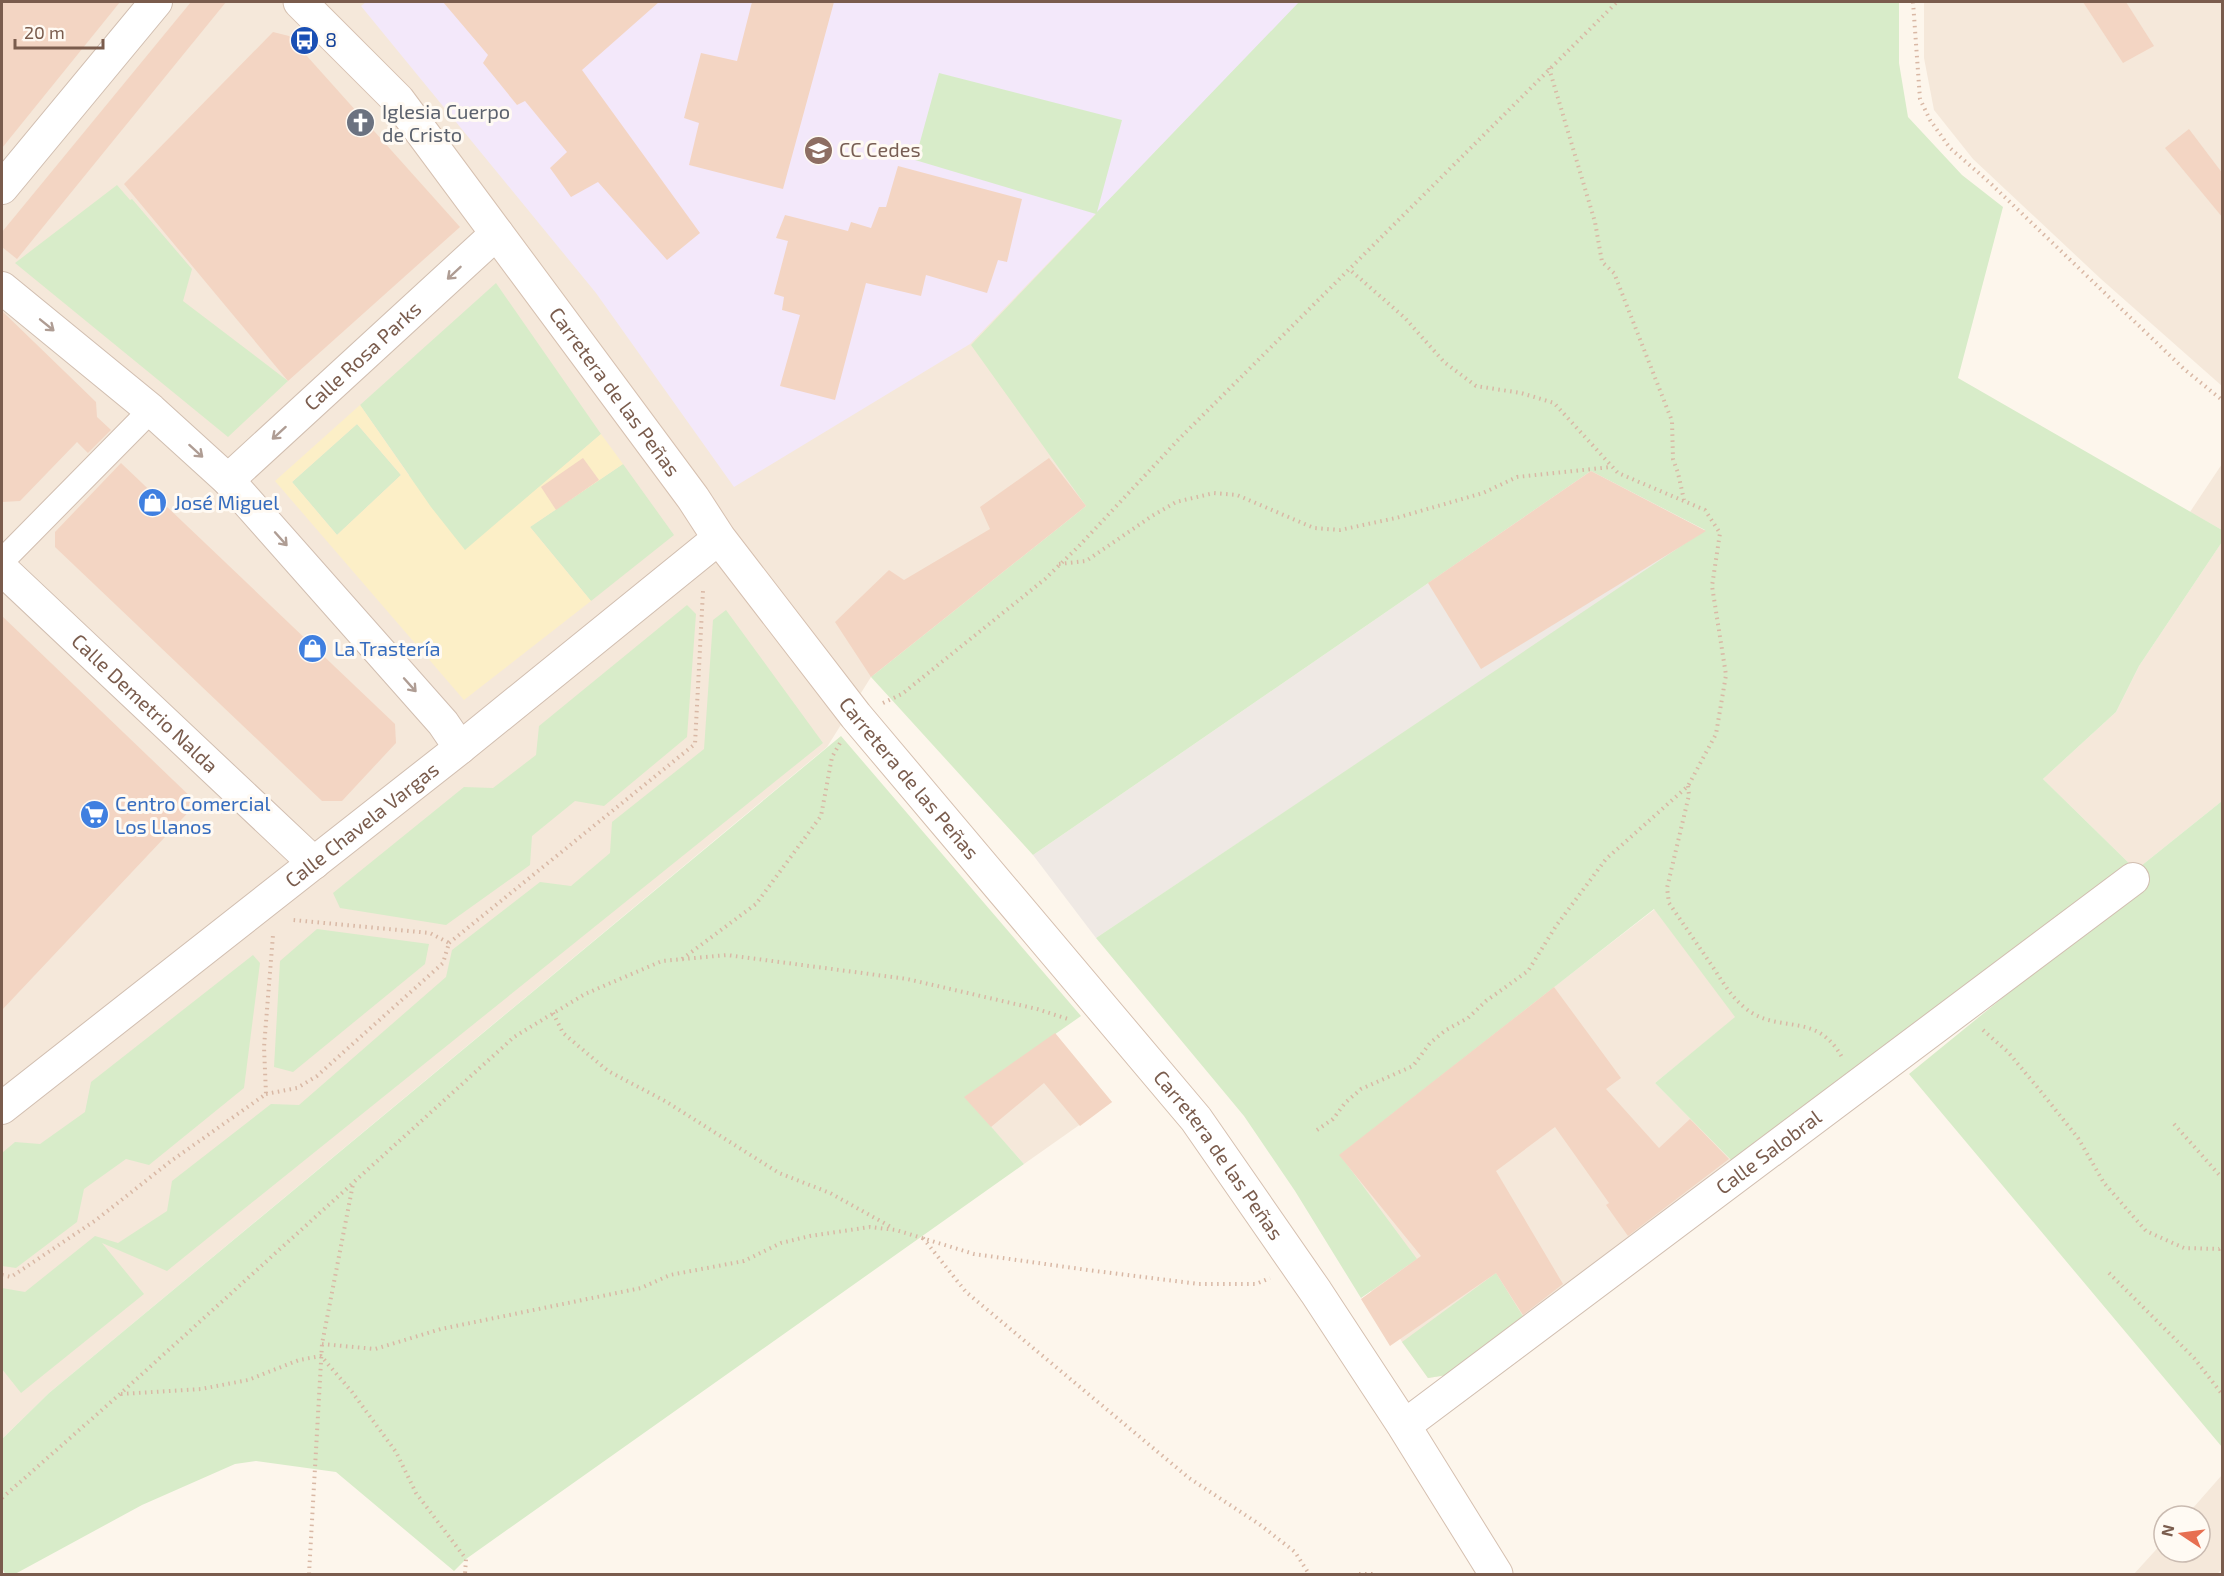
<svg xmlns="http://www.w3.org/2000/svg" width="2224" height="1576" viewBox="0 0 2224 1576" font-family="'Exo 2',sans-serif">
<rect width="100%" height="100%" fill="#fdf6ec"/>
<!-- residential -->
<g fill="#f5e8da">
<polygon points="2,2 1300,2 1086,506 871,677 827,747 49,1393 2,1439"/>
<polygon points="1924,2 2222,2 2222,386 2101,279 1973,159 1934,110 1924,58"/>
<polygon points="2222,464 2222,530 2190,512"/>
<polygon points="2222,542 2222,801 2136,870 2043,779 2116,712 2139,666"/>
<polygon points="1655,909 1736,1017 1655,1083 1737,1166 1447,1375 1428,1378 1402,1342 1310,1190 1554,987"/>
<polygon points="1055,1033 1112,1102 1024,1164 964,1097"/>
<polygon points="2222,1475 2222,1569 2217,1574 2134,1574 2164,1541 2164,1552 2200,1552 2200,1516 2186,1516"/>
</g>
<!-- industrial -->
<polygon fill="#efe9e4" points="1591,471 1706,531 1096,938 1033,855"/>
<!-- education -->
<polygon fill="#f3e8fa" points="366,2 1300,2 970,344 734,487 596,293 361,6"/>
<!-- green -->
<g fill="#d8ecc9">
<polygon points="1299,2 1899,2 1899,63 1908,117 1962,175 2003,207 1958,378 2222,530 2222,542 2139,666 2116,712 2043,779 2136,870 2222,801 2222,1447 1909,1074 2146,881 1737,1166 1655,1083 1735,1017 1654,909 1340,1155 1417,1259 1361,1298 1295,1191 1244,1116 1096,938 1705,530 1591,471 1033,855 871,677 1086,506 971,345 1096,214 915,160 939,73 1122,120 1097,212"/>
<polygon points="117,185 130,200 132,199 192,269 183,301 288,381 228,437 15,263"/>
<polygon points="496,283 601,434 391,615 409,475 360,405"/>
<polygon points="357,424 401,475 337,535 292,482"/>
<polygon points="623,464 674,535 591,601 530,527"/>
<polygon points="687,605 696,614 687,737 604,806 575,801 532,836 530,865 446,925 340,908 333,893 464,787 493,788 536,755 539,726"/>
<polygon points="726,610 823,743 167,1271 102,1243 144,1294 21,1393 2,1369 2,1288 25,1292 95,1236 118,1243 167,1211 172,1181 271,1104 299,1105 446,977 452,950 540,882 571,886 610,853 612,822 704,749 713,620"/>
<polygon points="841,736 1081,1016 965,1097 1024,1164 466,1559 454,1571 336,1472 256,1461 235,1464 142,1505 15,1574 5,1574 2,1567 2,1439 49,1393"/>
<polygon points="317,929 429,944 425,964 293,1072 274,1067 280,961"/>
<polygon points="253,955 260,963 244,1088 149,1165 126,1159 84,1189 77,1222 16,1268 2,1266 2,1153 15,1142 40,1144 85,1112 91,1082"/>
<polygon points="1496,1273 1526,1321 1447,1375 1428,1378 1402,1342"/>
</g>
<!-- sand -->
<path fill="#fcefc7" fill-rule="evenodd" d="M360,405L431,507L465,550L601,434L623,464L530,527L591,601L464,700L275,481ZM357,424L401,475L337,535L292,482Z"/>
<!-- building -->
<g fill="#f3d5c3">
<polygon points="2,2 120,2 2,148"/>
<polygon points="191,2 226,2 17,259 2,247 2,232"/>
<polygon points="443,2 659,2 582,70 700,233 667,260 598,182 571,197 550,168 567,152 525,101 517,105 483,63 488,55"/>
<polygon points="752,2 834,2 783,189 689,165 699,123 684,118 701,53 737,61"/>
<polygon points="2083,2 2126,2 2154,46 2123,63"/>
<polygon points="273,32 289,36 460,227 288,381 124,184"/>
<polygon points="2189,129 2223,174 2223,218 2165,148"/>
<polygon points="898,166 1022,199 1007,262 998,260 987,293 926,275 921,296 866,283 835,400 780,386 800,315 782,310 784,297 774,294 788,241 776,238 785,215 848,231 851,222 871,228 879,207 886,207"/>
<polygon points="2,311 96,402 97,417 111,430 88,453 77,442 20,501 2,502"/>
<polygon points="583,458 599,480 556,510 541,487"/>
<polygon points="1049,458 1086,506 871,677 835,622 889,570 904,580 990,529 980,507"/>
<polygon points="121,463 395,724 396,743 342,801 322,801 55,547 55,532"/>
<polygon points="1591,471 1706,531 1481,669 1428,583"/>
<polygon points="2,616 197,803 2,1010"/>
<polygon points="1554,987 1621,1078 1606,1089 1659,1148 1690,1119 1729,1159 1628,1236 1606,1205 1609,1203 1555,1127 1496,1171 1563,1284 1523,1315 1496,1273 1390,1346 1361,1299 1421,1256 1339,1155"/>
<polygon points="1055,1033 1112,1102 1080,1126 1044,1083 991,1127 964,1097"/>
</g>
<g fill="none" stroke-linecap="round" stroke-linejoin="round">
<defs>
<polyline id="pedestrian" points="2,561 151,410"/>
<g id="minor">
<polyline points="2,188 156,2"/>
<polyline points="2,288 151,410 228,480 443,723 460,748"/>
<path id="s1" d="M228,480L497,233"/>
<path id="s2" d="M2,569L314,863"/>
<path id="s3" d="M2,1108L460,748L719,538"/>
<path id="s4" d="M1404,1426L2133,879"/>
</g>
<g id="secondary">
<path id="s5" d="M300,2L398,100L693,498L719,538L856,716L1196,1119L1316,1292L1404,1426L1496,1574"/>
</g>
</defs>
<!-- pedestrian casing -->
<use href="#pedestrian" stroke="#d1beb0" stroke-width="26"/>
<!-- minor casing -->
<use href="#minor" stroke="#d1beb0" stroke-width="34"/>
<!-- secondary casing -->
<use href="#secondary" stroke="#d6c0b0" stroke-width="35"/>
<!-- path -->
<g stroke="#d9b8a5" stroke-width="4" stroke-dasharray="1.5 4.5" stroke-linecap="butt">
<polyline points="1913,2 1920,99 1930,120 1950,148 1989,182 2184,369 2222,400"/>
<polyline points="1549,68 1595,222 1602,262 1614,273 1672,421 1673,459 1678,473 1684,500"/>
<polyline points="1059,564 1086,561 1152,516 1176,502 1214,493 1237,495 1314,528 1340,530 1396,518 1483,493 1517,477 1611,467"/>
<polyline points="883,703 902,694 1045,579 1079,546 1179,439 1617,2"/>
<path d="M1688,786L1689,795L1667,888L1669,903C1682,922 1695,941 1708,960C1720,977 1729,995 1745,1008C1780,1036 1816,1009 1843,1059"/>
<polyline points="449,943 695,744 703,591"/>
<polyline points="682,959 756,904 821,816 832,757 840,743"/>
<polyline points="553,1013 563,1033 608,1071 665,1101 779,1173 830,1193 893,1228"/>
<polyline points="1983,1030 2008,1052 2038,1088 2078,1138 2104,1183 2146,1231 2184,1248 2219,1249 2222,1247"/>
<polyline points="266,1094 297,1088 317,1076 443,963 449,943 430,933 293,920"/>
<polyline points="2174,1124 2222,1178"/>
<polyline points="1317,1130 1333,1119 1345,1103 1361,1089 1413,1066 1430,1043 1446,1030 1468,1018 1486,1001 1528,971 1556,926 1606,859 1688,786 1716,734 1726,675 1712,586 1720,533 1705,510 1618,473 1554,403 1521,393 1476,386 1444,362 1405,318 1349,269"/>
<polyline points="923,1238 966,1292 1189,1478 1259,1524 1295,1552 1309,1574"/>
<polyline points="2109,1273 2194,1358 2222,1394"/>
<polyline points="2,1275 11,1277 96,1220 171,1161 266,1094 264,1047 273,935"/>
<polyline points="322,1344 375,1349 441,1329 641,1288 670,1275 744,1261 781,1243 810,1236 870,1227 896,1230 974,1254 1095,1271 1199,1284 1256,1284 1270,1278"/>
<polyline points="121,1394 201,1389 248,1380 299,1360 321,1356 352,1392 396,1452 416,1493 466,1559 465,1574"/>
<polyline points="2,1498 120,1394 514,1037 585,994 662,961 727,955 907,979 1037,1009 1071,1020"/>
<polyline points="309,1574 322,1344 353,1184"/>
<polyline points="1359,1574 1373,1574"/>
</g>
<!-- pedestrian -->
<use href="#pedestrian" stroke="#fff" stroke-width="24"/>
<!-- minor -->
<use href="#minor" stroke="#fff" stroke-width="32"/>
<!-- secondary -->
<use href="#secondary" stroke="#fff" stroke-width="33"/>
</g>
<!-- one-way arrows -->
<defs><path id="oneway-shaft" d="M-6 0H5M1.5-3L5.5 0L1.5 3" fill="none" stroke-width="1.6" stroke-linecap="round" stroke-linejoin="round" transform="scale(1.5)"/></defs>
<g stroke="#af9d94">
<use href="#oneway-shaft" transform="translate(454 273) rotate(137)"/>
<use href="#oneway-shaft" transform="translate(47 325) rotate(39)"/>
<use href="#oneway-shaft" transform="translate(279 433) rotate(138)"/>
<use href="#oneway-shaft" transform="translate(196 451) rotate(42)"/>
<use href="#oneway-shaft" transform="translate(281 539) rotate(48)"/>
<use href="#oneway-shaft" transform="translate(410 685) rotate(48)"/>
</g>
<!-- icons -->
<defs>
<symbol id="bus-disc" viewBox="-11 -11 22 22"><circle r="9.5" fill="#1a4fb4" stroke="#fffaf3"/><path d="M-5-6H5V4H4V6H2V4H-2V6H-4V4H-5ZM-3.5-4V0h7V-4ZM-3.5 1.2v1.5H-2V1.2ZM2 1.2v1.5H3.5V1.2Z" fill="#fff"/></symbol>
<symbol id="church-disc" viewBox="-11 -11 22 22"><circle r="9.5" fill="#6b7280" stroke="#fffaf3"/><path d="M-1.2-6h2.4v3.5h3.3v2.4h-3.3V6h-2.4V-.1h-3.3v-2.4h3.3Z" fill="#fff"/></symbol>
<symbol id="school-disc" viewBox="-11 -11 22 22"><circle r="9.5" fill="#8d6e63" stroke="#fffaf3"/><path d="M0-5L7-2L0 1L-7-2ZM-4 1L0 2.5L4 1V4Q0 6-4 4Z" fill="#fff"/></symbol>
<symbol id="shop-disc" viewBox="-11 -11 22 22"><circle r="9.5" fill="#3f7fe0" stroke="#fffaf3"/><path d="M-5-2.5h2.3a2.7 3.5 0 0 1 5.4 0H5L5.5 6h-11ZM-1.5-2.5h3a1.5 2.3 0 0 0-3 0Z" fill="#fff"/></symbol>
<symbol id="supermarket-disc" viewBox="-11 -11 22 22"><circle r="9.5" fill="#3f7fe0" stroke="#fffaf3"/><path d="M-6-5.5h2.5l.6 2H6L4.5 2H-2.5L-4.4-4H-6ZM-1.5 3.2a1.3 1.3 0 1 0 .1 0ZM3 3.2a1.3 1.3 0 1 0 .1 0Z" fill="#fff"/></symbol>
</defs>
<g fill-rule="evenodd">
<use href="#bus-disc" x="288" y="24" width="33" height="33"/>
<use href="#church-disc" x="344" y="106" width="33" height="33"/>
<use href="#school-disc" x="802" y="134" width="33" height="33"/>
<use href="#shop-disc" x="136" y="486" width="33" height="33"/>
<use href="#shop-disc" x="296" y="632" width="33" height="33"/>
<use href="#supermarket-disc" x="78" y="798" width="33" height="33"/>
</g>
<g text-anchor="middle" stroke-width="6" stroke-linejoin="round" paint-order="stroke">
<!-- transit labels -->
<g font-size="20" fill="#164399" stroke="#fffaf3" text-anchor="start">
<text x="325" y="47">8</text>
</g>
<!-- worship labels -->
<g font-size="20" fill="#5b616d" stroke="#fffaf3" text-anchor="start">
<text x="382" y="119">Iglesia Cuerpo<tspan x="382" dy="23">de Cristo</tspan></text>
</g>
<!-- education labels -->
<g font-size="20" fill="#785e54" stroke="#fffaf3" text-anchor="start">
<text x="839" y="157">CC Cedes</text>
</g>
<!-- street labels -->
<g font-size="20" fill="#7a5c4d" stroke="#fffaf3">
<text dy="7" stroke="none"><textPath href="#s1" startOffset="183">Calle Rosa Parks</textPath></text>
<text dy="7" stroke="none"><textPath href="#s5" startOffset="502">Carretera de las Peñas</textPath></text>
<text dy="7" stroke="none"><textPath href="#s2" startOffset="196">Calle Demetrio Nalda</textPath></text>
<text dy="7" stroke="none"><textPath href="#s5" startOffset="988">Carretera de las Peñas</textPath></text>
<text dy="7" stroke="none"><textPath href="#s3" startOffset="458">Calle Chavela Vargas</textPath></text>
<text dy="7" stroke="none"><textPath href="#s4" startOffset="456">Calle Salobral</textPath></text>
<text dy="7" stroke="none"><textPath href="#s5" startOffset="1476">Carretera de las Peñas</textPath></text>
</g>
<!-- shop labels -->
<g font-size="20" fill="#366cbe" stroke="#fffaf3" text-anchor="start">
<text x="174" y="510">José Miguel</text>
<text x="334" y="656">La Trastería</text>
<text x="115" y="811">Centro Comercial<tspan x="115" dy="23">Los Llanos</tspan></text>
</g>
</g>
<!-- border -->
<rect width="2224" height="1576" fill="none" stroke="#7a5c4d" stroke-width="6"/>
<!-- north arrow -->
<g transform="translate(2182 1534) rotate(283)"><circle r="28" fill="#fffaf3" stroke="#cabbb1" stroke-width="1.5"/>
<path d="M0-4.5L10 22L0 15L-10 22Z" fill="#e76f51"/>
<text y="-9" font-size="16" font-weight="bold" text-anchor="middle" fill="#7a5c4d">N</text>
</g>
<!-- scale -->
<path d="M15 39v9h88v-9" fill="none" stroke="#7a5c4d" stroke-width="3"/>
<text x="24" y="39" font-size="18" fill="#7a5c4d" stroke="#fffaf3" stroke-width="4.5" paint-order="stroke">20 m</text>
</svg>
